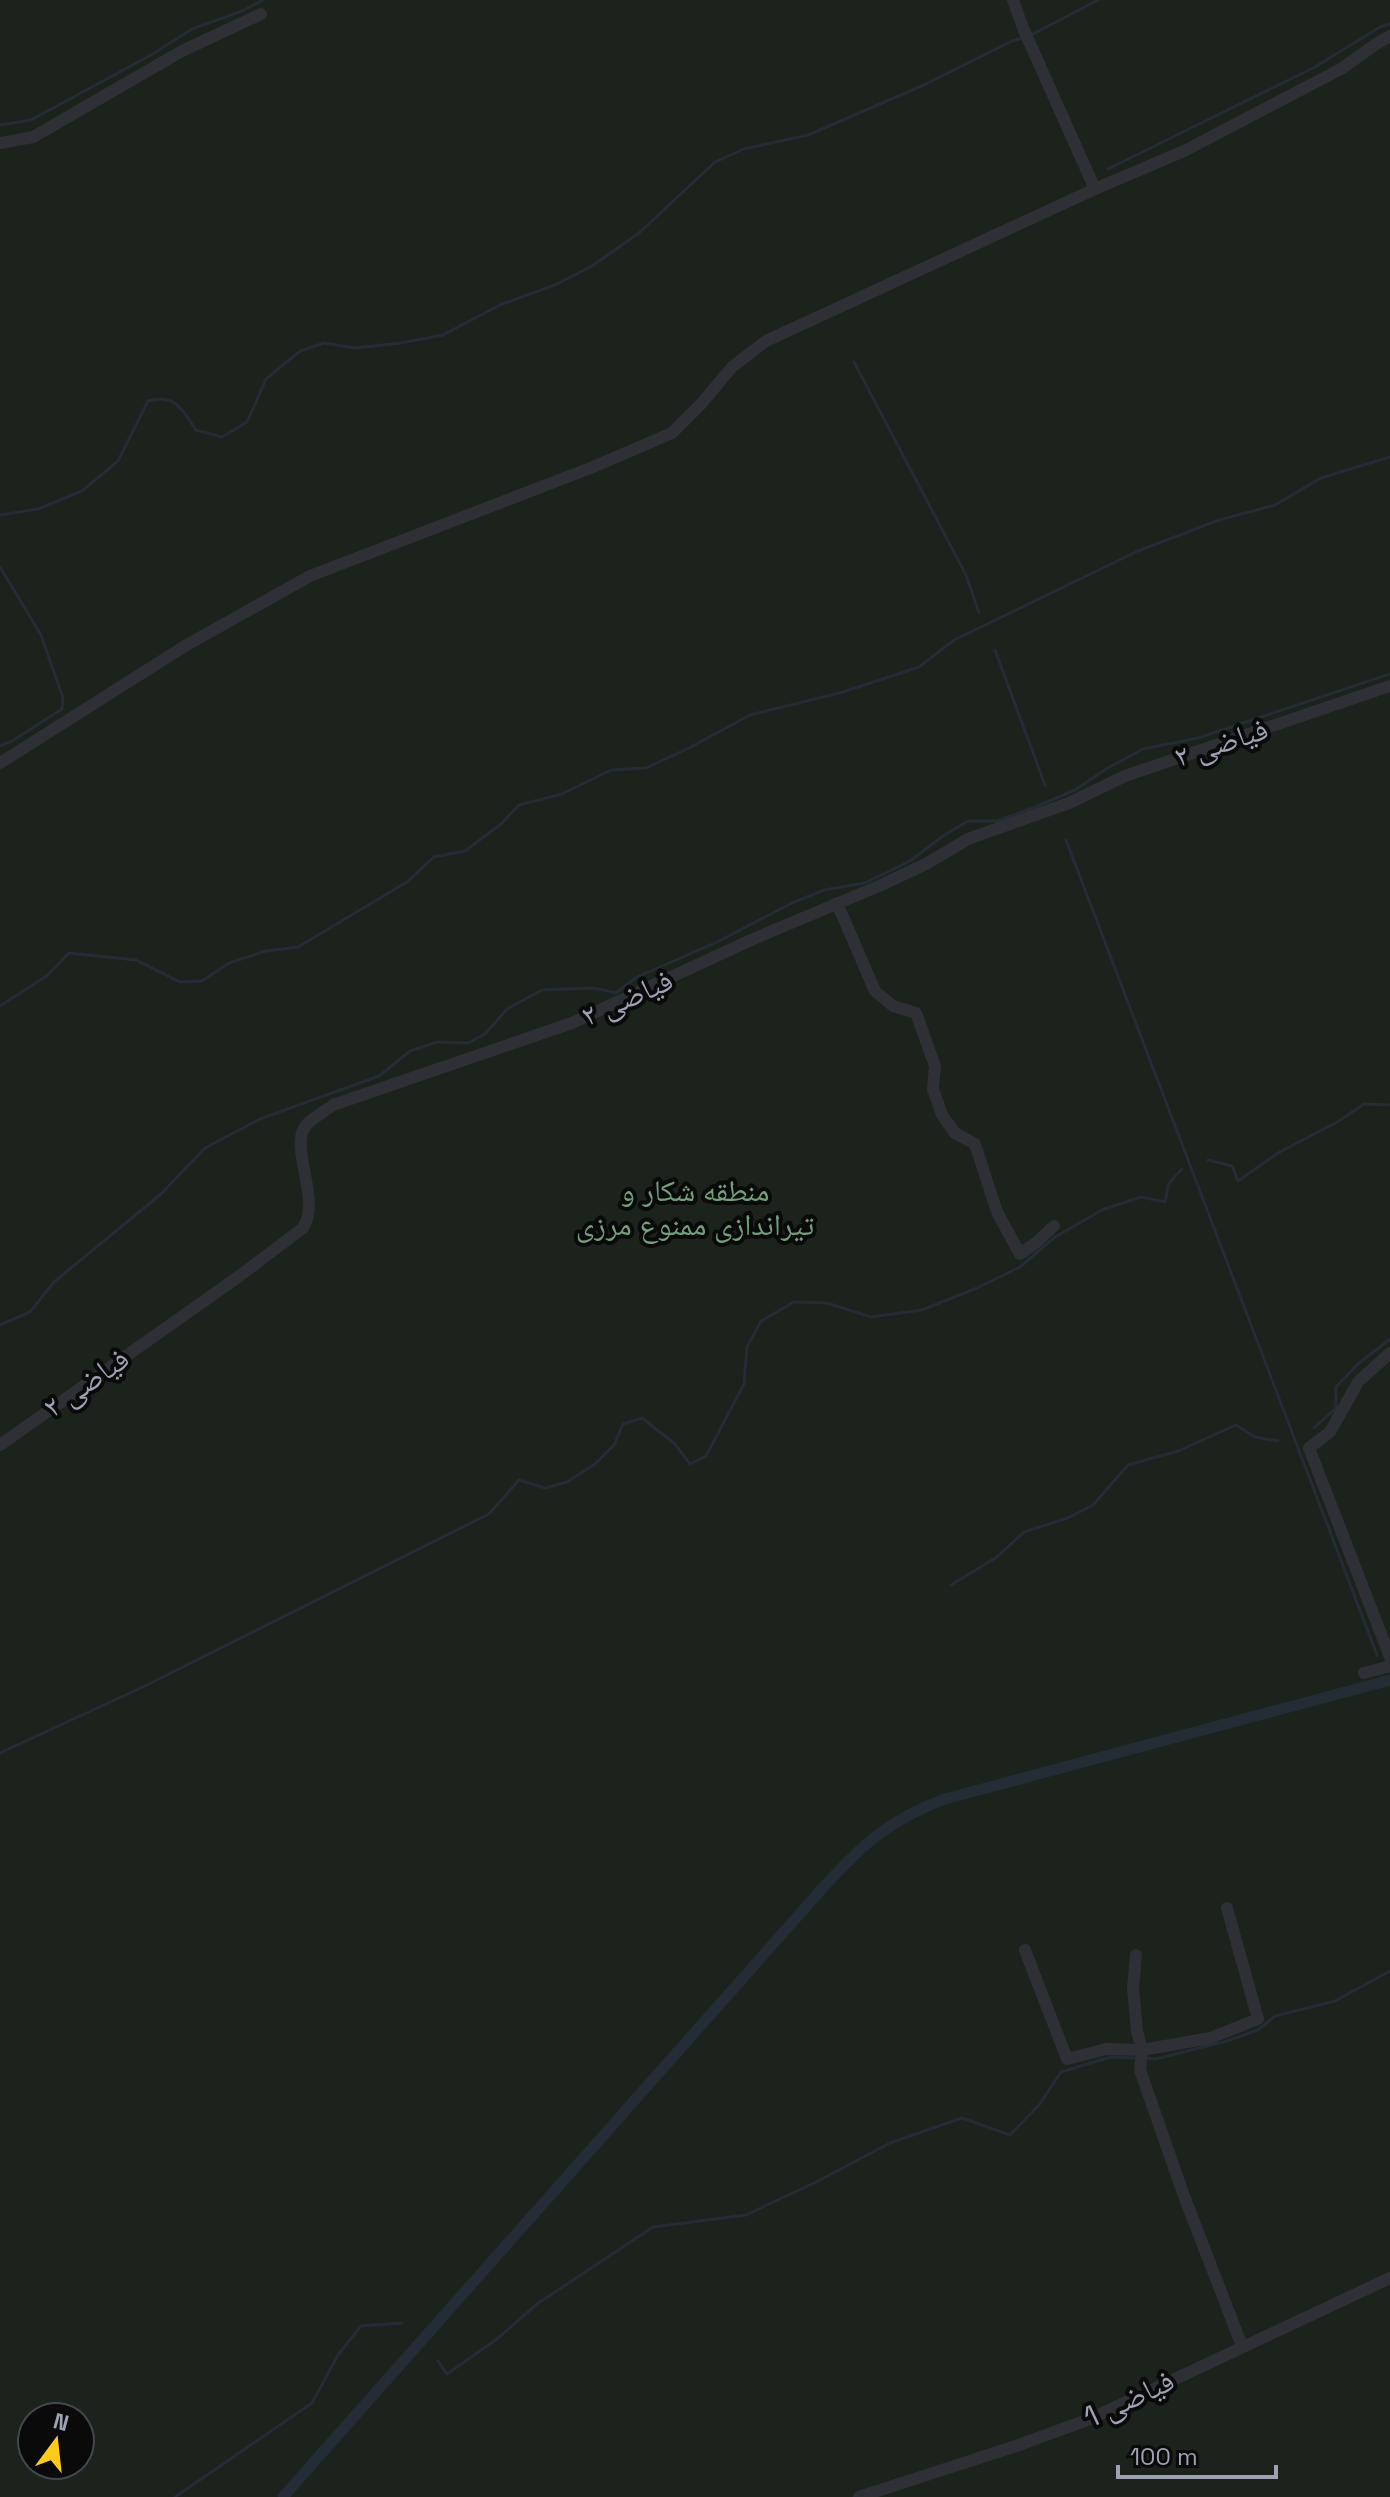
<svg xmlns="http://www.w3.org/2000/svg" width="1390" height="2497" viewBox="0 0 1390 2497" font-family="'Space Grotesk','Noto Naskh Arabic',sans-serif">
<rect width="100%" height="100%" fill="#0f0f10"/>
<!-- green -->
<path fill="#1b231c" fill-rule="evenodd" d="M0,0H1390V2497H0ZM32,2417H80V2465H32Z"/>
<g fill="none" stroke-linecap="round" stroke-linejoin="round">
<!-- stream -->
<g stroke="#242c35" stroke-width="3">
<polyline points="1031,35 1098,0"/>
<polyline points="0,125 31,120 151,55 192,29 242,11 263,0"/>
<polyline points="1108,169 1315,67 1380,27 1390,24"/>
<polyline points="854,362 966,575 979,613"/>
<path d="M0,515L38,509L82,491L118,461L148,401C175,393 183,410 196,430L222,437L247,422L266,379L300,351L324,343L355,348L401,343L443,335L500,305L557,284L592,266L639,233L715,162L744,149L808,135L924,85L1012,41L1023,38"/>
<polyline points="0,567 41,635 63,698 62,709 12,741 0,746"/>
<polyline points="995,650 1045,785"/>
<polyline points="1066,840 1377,1655"/>
<polyline points="0,1006 48,975 69,953 136,960 180,982 202,981 229,963 266,951 298,947 407,882 434,857 465,851 501,824 519,805 562,794 611,770 646,768 689,748 750,715 843,692 919,667 954,640 1138,551 1219,520 1275,505 1321,478 1390,457"/>
<polyline points="1208,1160 1232,1166 1238,1181 1278,1153 1339,1121 1364,1104 1390,1105"/>
<polyline points="0,1325 30,1312 54,1282 161,1194 205,1148 260,1119 379,1076 410,1051 437,1042 468,1043 485,1034 507,1009 542,990 594,988 616,993 637,977 717,942 792,903 824,890 865,883 910,861 943,836 968,821 997,821 1035,807 1075,790 1106,769 1143,749 1198,738 1390,674"/>
<polyline points="1314,1428 1336,1408 1336,1387 1358,1364 1390,1339"/>
<polyline points="951,1585 997,1557 1024,1532 1068,1518 1093,1505 1128,1465 1178,1451 1236,1425 1255,1437 1278,1441"/>
<polyline points="0,1753 145,1686 489,1514 519,1480 545,1488 567,1482 595,1464 614,1445 623,1424 642,1418 675,1444 690,1464 706,1456 744,1384 747,1347 761,1321 794,1302 827,1303 871,1317 922,1310 977,1288 1020,1267 1055,1237 1104,1209 1141,1197 1165,1202 1169,1183 1182,1169"/>
<polyline points="1144,2058 1156,2059 1227,2041 1258,2030 1275,2016 1335,2001 1390,1971"/>
<polyline points="438,2361 447,2374 497,2339 537,2304 653,2227 746,2215 816,2182 890,2143 962,2118 1010,2135 1039,2105 1061,2072 1111,2057 1137,2058"/>
<polyline points="175,2497 312,2403 338,2355 361,2326 402,2323"/>
</g>
<!-- canal -->
<path stroke="#242c35" stroke-width="11" d="M283,2497L820,1891C861,1846 886,1821 945,1799L1390,1680"/>
<!-- street -->
<g stroke="#2f3036" stroke-width="12">
<polyline points="1013,0 1023,28 1095,189"/>
<polyline points="0,143 33,137 182,51 261,14"/>
<polyline points="0,763 185,646 310,576 593,467 672,433 701,404 732,367 766,341 1095,189 1184,151 1341,69 1376,44 1390,36"/>
<polyline points="837,903 875,991 893,1006 916,1013 935,1066 933,1089 942,1115 955,1133 975,1144 997,1212 1020,1254 1037,1242 1054,1226"/>
<polyline points="1390,1353 1358,1382 1330,1432 1309,1448 1390,1657"/>
<path d="M0,1445L238,1277L303,1228C322,1198 287,1145 307,1124C314,1117 325,1111 333,1105L572,1023L751,940L879,886L926,864L968,839L1069,803L1125,776L1390,686"/>
<polyline points="1364,1673 1390,1666"/>
<polyline points="1025,1950 1067,2059 1106,2049 1142,2050 1210,2038 1258,2019 1227,1908"/>
<polyline points="1136,1955 1133,1988 1137,2031 1142,2050 1140,2070 1184,2196 1242,2346"/>
<polyline points="859,2497 1016,2446 1090,2419 1390,2278"/>
</g>
</g>
<g text-anchor="middle" stroke-width="8" stroke-linejoin="round" paint-order="stroke">
<!-- street labels -->
<g font-size="30" fill="#9ea2b3" stroke="#0a0a0b">
<text transform="translate(1221 743) rotate(-18)" y="10">فیاضی ۲</text>
<text transform="translate(627 998) rotate(-24)" y="10">فیاضی ۲</text>
<text transform="translate(86 1383) rotate(-35)" y="10">فیاضی ۲</text>
<text transform="translate(1129 2399) rotate(-25)" y="10">فیاضی 1</text>
</g>
<!-- park labels -->
<g font-size="30" fill="#73a07a" stroke="#0a0a0b">
<text x="695" y="1201">منطقه شکار و<tspan x="695" dy="34">تیراندازی ممنوع مرزی</tspan></text>
</g>
</g>
<!-- north arrow -->
<g transform="translate(56 2441) rotate(15)"><circle r="38" fill="#0a0a0b" stroke="#45474e" stroke-width="2"/>
<path d="M0-6L14 30L0 20L-14 30Z" fill="#ffcb18"/>
<text y="-12" font-size="22" font-weight="bold" text-anchor="middle" fill="#9ea2b3">N</text>
</g>
<!-- scale -->
<path d="M1118 2465v12h158v-12" fill="none" stroke="#9ea2b3" stroke-width="4"/>
<text x="1130" y="2465" font-size="24" fill="#9ea2b3" stroke="#0a0a0b" stroke-width="6" paint-order="stroke">100 m</text>
</svg>
